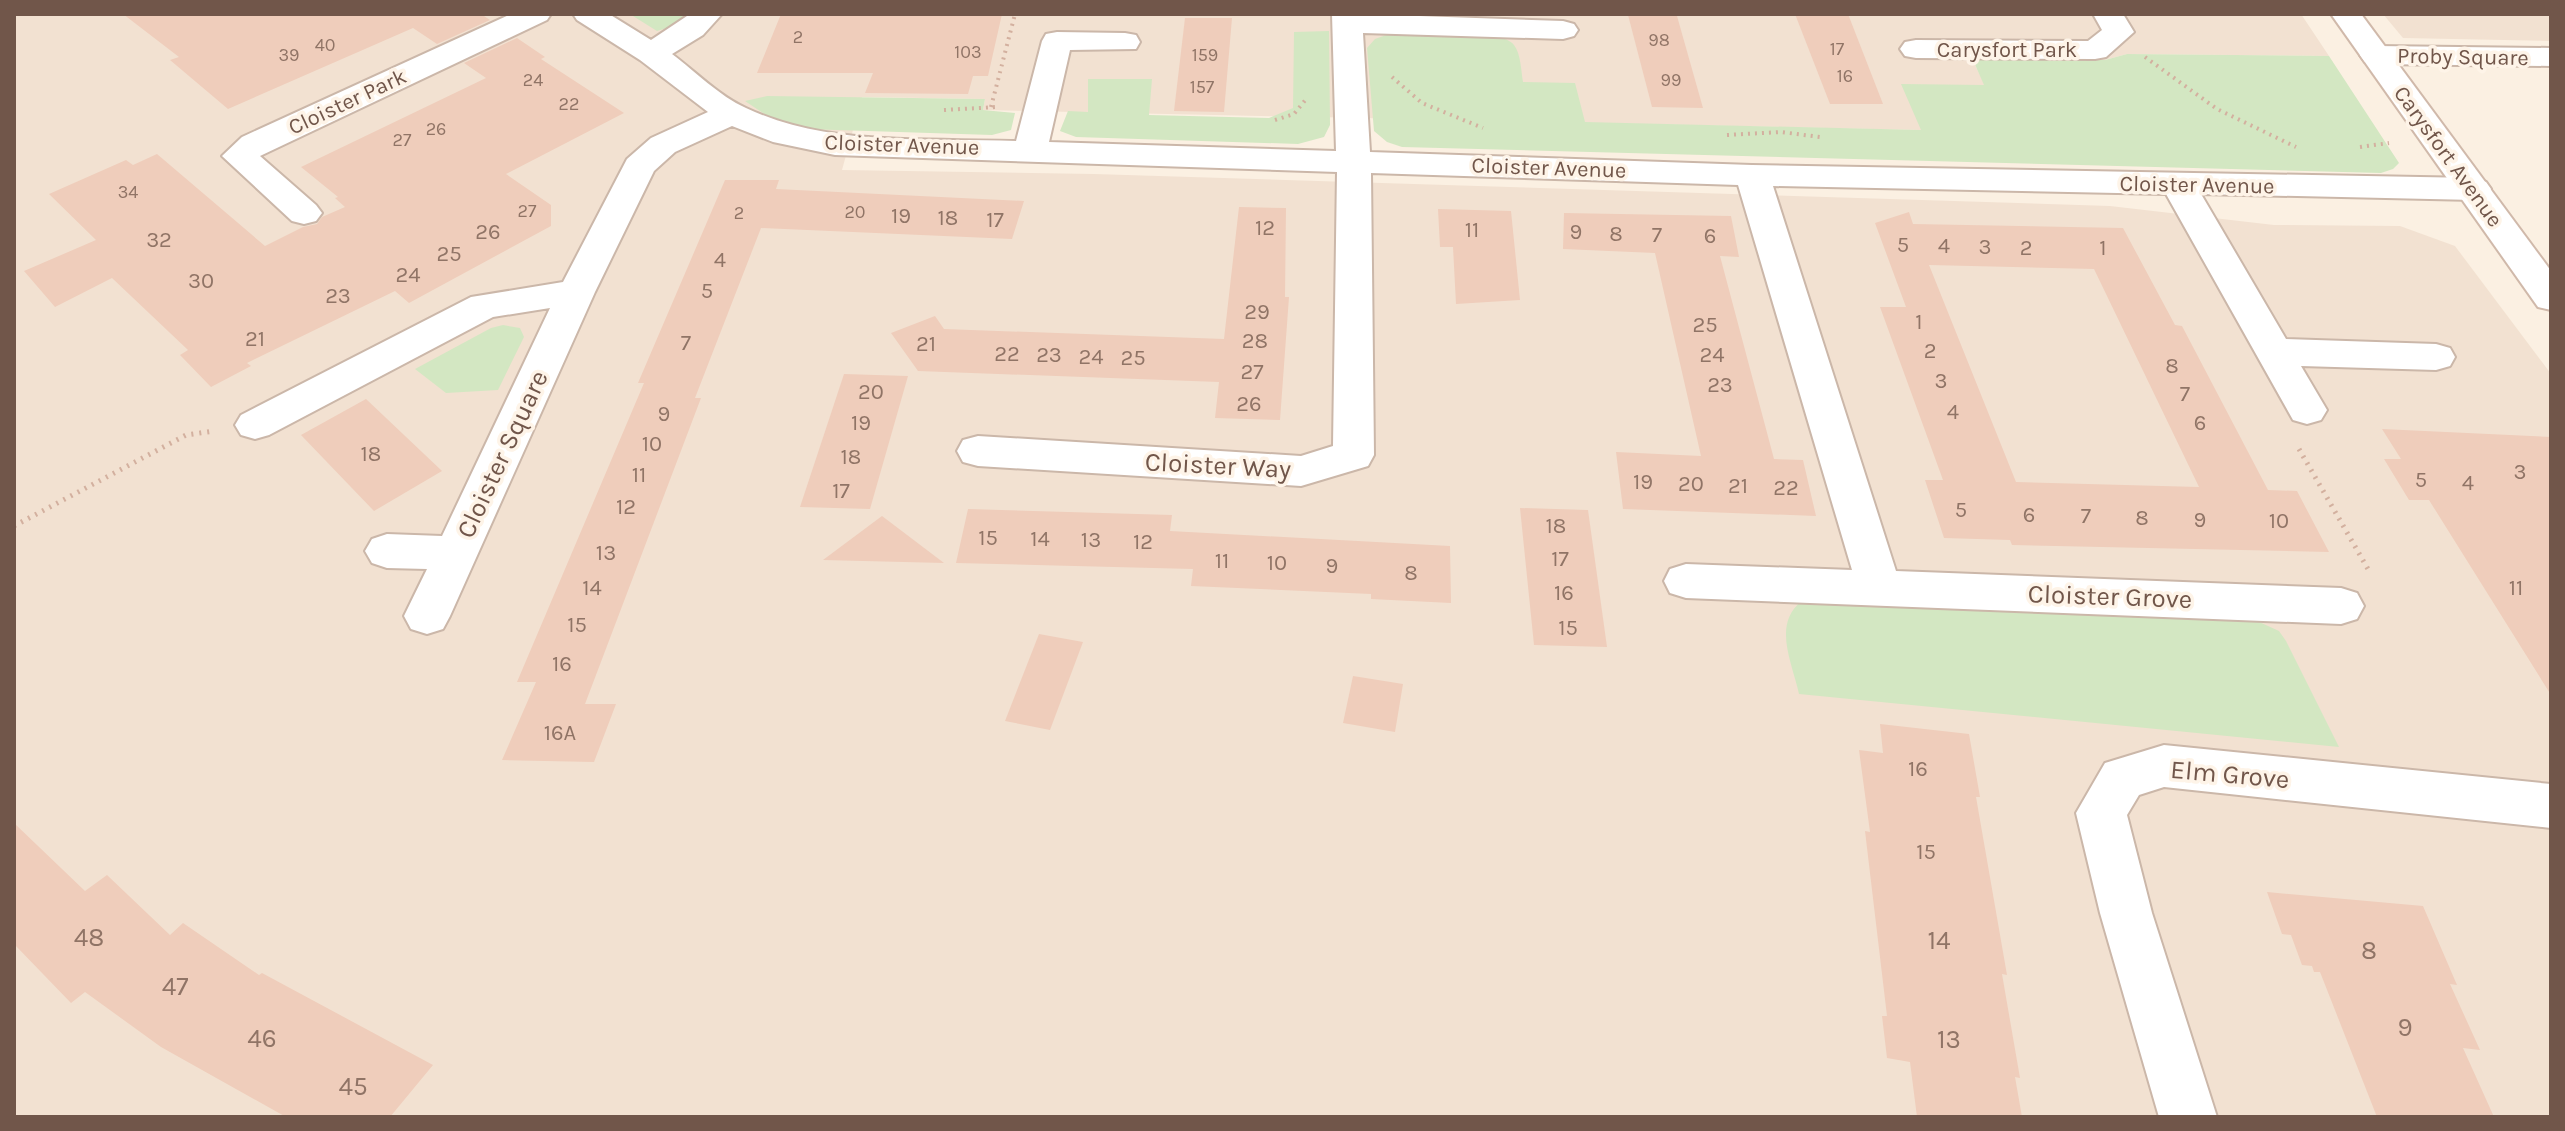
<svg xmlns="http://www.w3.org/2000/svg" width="2565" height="1131" viewBox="0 0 2565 1131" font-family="Karla,sans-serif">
<rect width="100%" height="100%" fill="#fbf0e2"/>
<!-- residential -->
<g fill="#f2e1d1">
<polygon points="14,14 2301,14 2329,56 2127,54 2105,60 1973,61 1985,85 1922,130 983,110 985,99 862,97 842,170 1094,174 2110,206 2274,225 2400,226 2455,246 2551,374 2551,1117 14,1117"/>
<polygon points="2383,14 2551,14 2551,41 2403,38"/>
</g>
<!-- green -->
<g fill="#d3e7c2">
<polygon points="638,14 689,14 683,23 657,31 633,16"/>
<polygon points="1329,31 1330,125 1324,137 1298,144 1076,137 1060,131 1068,111 1088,112 1088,79 1152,79 1149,115 1269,118 1293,108 1294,32"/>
<path d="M1389,34C1414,34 1499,26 1514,45C1521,54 1521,71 1523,82L1575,83L1585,122L1921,130L1901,84L1984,85L1973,60H2105L2127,54L2329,56L2399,163L2393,169L2381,173L1402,147L1387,142L1374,131L1367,48L1375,39Z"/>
<polygon points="767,96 985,99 983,110 1015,113 1011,130 992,135 806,129 766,115 745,101"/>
<polygon points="503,325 520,328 524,337 498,390 446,393 415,369 491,328"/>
<path d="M1802,601L2244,615L2279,631L2286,641L2339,747L1799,694C1792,662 1772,624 1802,601Z"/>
</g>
<!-- building -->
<g fill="#efcdbb" fill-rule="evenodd">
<polygon points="123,14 481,14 490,20 437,44 413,28 228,109 170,60 179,57"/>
<polygon points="781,14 1002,14 988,76 973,76 968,94 865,93 873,73 757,73"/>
<polygon points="1795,14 1848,14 1883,104 1830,104"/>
<polygon points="1628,15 1677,16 1703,108 1652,107"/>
<polygon points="1185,18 1232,18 1224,112 1174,111"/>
<polygon points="517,38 545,57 541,59 624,113 506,174 551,205 551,226 409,303 395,291 247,363 251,366 211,387 180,355 188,350 112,278 55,307 24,271 96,240 49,194 126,160 133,165 157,154 265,246 303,227 317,224 322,217 345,207 335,198 338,197 301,167 486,78 464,63"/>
<polygon points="725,180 779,180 776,189 1024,201 1012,239 761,228 695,398 701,398 585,704 616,704 594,762 502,760 536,682 517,682 644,383 638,383"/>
<polygon points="1239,207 1286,208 1285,297 1289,297 1280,420 1215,418 1219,382 918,371 891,333 935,316 944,329 1224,339"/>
<polygon points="1438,209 1511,211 1520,300 1456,304 1453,247 1440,247"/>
<path d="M1909,212L1913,224L2123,228L2175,325L2182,326L2268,490L2297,491L2329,552L2012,545L2010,540L1944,538L1925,480H1943L1880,307H1906L1875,223ZM1929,265L2094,269L2199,487L2016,482Z"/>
<polygon points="1564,213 1731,216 1739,257 1720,256 1774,459 1803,460 1816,516 1623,509 1616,452 1701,456 1655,253 1563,249"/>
<polygon points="844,374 908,376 870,509 800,507"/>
<polygon points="366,399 442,471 374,511 301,435"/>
<polygon points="2382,429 2551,437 2551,695 2429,500 2409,500 2384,459 2401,459"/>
<polygon points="1520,508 1588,510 1607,647 1534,645"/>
<polygon points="968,509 1172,515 1170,531 1450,546 1451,603 1371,599 1371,594 1191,586 1193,569 956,563"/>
<polygon points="882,516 944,563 823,560"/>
<polygon points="1039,634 1083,642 1050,730 1005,721"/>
<polygon points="1353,676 1403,684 1395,732 1343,723"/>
<polygon points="1880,724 1969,734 1980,797 1976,797 2007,975 2002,974 2020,1078 2015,1077 2022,1117 1917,1117 1910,1062 1887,1058 1882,1016 1887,1016 1865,831 1870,832 1859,750 1883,753"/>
<polygon points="14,823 85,891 107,875 170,935 183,923 259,975 262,973 433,1065 390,1117 286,1117 161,1047 85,992 71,1003 14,944"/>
<polygon points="2267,892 2423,906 2457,985 2450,984 2480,1050 2463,1048 2494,1117 2377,1117 2320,972 2314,972 2312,966 2302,965 2291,935 2282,934"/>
</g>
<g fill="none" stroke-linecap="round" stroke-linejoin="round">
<defs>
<g id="street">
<polygon points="511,14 551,14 547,20 260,156 316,205 322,213 316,221 304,224 292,221 222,156 242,137"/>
<path d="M573,14H609L651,40L690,14H722L703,35L672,54C695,71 719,96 746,108C829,147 926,138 1016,141L1042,41L1046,34L1057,32L1125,33L1136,35L1140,42L1136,49L1070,50L1049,142L1336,151L1332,14H1362L1563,21L1574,24L1578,30L1574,36L1563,39L1363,33L1370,152L1752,165L2474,178L2486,182L2491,189L2486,196L2474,200L2201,194L2286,339L2436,344L2450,348L2455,357L2450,366L2436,370L2301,366L2327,410L2321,420L2307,424L2293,420L2166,194L1773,186L1896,571L2341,588L2357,593L2364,606L2357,619L2341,624L1686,598L1670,593L1664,581L1670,569L1686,564L1852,570L1738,185L1371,173L1374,455L1368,466L1301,486L978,466L963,462L957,451L963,440L978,436L1301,456L1333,446L1337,172L835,155L773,142L732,126L675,152L654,171L595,292L450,616L443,629L427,634L411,629L404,616L427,569L387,568L372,563L365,551L372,539L387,534L442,536L550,308L493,317L269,435L255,439L241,435L235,425L241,415L471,297L563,282L627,159L651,138L708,112L640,60L577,20Z"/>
<polygon points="2093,14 2123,14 2134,32 2106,57 2095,59 1916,58 1905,56 1900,49 1905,42 1916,40 2088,41 2102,30"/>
<polygon points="2376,46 2551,48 2551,66 2376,64 2365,62 2360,55 2365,48"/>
<polygon points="2164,745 2551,784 2551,828 2164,787 2139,795 2127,815 2152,913 2217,1117 2159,1117 2100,913 2076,813 2105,763"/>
</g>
<polygon id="secondary" points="2331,14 2361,14 2551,271 2551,310 2538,307"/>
</defs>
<!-- street casing -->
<use href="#street" stroke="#cbb7a9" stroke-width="4"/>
<!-- secondary casing -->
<use href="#secondary" stroke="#d0b9aa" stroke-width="4"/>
<!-- path-far1 -->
<g stroke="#d3b09f" stroke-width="4" stroke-dasharray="2 5" stroke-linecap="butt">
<polyline points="2145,57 2217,109 2296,147"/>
<polyline points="1392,77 1422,103 1483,128"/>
<polyline points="991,107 1015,14"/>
<polyline points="944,110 997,107"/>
<polyline points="1275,120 1294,114 1307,98"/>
<polyline points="1727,135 1781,132 1820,137"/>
<polyline points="2360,147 2389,143"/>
</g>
<!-- path -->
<g stroke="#d3b09f" stroke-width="5" stroke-dasharray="2 6" stroke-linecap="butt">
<polyline points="2299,449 2368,569"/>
<polyline points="14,526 186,435 214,431"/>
</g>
<!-- street -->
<use href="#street" fill="#fff" fill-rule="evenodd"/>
<!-- secondary -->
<use href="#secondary" fill="#fff" fill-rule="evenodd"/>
</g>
<g text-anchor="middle" stroke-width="7" stroke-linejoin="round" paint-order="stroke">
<!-- far-number labels -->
<g font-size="18" fill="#907466">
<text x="798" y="43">2</text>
<text x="1659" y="46">98</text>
<text x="325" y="51">40</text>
<text x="1837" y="55">17</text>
<text x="968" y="58">103</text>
<text x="289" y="61">39</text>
<text x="1205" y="61">159</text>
<text x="1845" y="82">16</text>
<text x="533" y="86">24</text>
<text x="1671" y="86">99</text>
<text x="1202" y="93">157</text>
<text x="569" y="110">22</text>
<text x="436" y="135">26</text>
<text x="402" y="146">27</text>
<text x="128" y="198">34</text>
<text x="527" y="217">27</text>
<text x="855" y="218">20</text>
<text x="739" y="219">2</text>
</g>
<!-- far-street labels -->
<g font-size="22" fill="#71564a" stroke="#fef4e8">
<text x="2007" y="57">Carysfort Park</text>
<text transform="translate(2463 56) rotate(1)" y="8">Proby Square</text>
<text transform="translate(347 101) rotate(-25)" y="8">Cloister Park</text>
<text transform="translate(902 144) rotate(2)" y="8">Cloister Avenue</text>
<text transform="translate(2449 156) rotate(54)" y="8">Carysfort Avenue</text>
<text transform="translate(1549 167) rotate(2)" y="8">Cloister Avenue</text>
<text transform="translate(2197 184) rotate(1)" y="8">Cloister Avenue</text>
</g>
<!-- number labels -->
<g font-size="22" fill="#907466">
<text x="901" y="223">19</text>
<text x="948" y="225">18</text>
<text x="995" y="227">17</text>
<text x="1265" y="235">12</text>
<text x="1472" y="237">11</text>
<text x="488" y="239">26</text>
<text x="1576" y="239">9</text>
<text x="1616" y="241">8</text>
<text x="1657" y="242">7</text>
<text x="1710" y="243">6</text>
<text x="159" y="247">32</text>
<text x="1903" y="252">5</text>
<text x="1944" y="253">4</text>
<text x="1985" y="254">3</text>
<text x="2026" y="255">2</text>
<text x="2103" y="255">1</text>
<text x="449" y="261">25</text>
<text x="720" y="267">4</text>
<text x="408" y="282">24</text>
<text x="201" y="288">30</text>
<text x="707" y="298">5</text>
<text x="338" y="303">23</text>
<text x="1257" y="319">29</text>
<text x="1919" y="329">1</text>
<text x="1705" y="332">25</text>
<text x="255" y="346">21</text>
<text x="1255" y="348">28</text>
<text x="686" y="350">7</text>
<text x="926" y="351">21</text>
<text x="1930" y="358">2</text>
<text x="1007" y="361">22</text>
<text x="1049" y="362">23</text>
<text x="1712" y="362">24</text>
<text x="1091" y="364">24</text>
<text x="1133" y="365">25</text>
<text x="2172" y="373">8</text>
<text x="1252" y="379">27</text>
<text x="1941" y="388">3</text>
<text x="1720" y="392">23</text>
<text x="871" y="399">20</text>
<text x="2185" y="401">7</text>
<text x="1249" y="411">26</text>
<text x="1953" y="419">4</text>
<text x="664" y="421">9</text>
<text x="861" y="430">19</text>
<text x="2200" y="430">6</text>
<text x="652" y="451">10</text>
<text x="371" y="461">18</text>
<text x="851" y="464">18</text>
<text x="2520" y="479">3</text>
<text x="639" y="482">11</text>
<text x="2421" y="487">5</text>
<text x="1643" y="489">19</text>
<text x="2468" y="490">4</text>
<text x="1691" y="491">20</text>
<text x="1738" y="493">21</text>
<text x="1786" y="495">22</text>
<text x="841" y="498">17</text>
<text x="626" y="514">12</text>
<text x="1961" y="517">5</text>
<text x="2029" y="522">6</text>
<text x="2086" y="523">7</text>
<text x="2142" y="525">8</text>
<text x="2200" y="527">9</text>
<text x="2279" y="528">10</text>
<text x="1556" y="533">18</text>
<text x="988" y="545">15</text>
<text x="1040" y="546">14</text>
<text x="1091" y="547">13</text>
<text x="1143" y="549">12</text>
<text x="606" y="560">13</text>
<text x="1560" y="566">17</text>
<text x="1222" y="568">11</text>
<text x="1277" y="570">10</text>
<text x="1332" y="573">9</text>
<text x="1411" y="580">8</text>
<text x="592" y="595">14</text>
<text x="2516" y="595">11</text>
<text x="1564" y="600">16</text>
<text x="577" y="632">15</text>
<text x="1568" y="635">15</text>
<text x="562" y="671">16</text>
<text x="560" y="740">16A</text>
<text x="1918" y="776">16</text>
<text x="1926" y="859">15</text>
</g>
<!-- street labels -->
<g font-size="26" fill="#71564a" stroke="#fef4e8">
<text transform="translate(502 454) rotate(-65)" y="9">Cloister Square</text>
<text transform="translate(1218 465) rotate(3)" y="9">Cloister Way</text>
<text transform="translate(2110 596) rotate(2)" y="9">Cloister Grove</text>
<text transform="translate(2230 774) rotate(5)" y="9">Elm Grove</text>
</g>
<!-- near-number labels -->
<g font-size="26" fill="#907466">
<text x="89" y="946">48</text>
<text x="1939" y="949">14</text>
<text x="2369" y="959">8</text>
<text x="175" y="995">47</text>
<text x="2405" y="1036">9</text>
<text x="262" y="1047">46</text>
<text x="1949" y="1048">13</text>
<text x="353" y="1095">45</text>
</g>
</g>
<!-- border -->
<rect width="2565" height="1131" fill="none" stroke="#71564a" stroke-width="32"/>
</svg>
